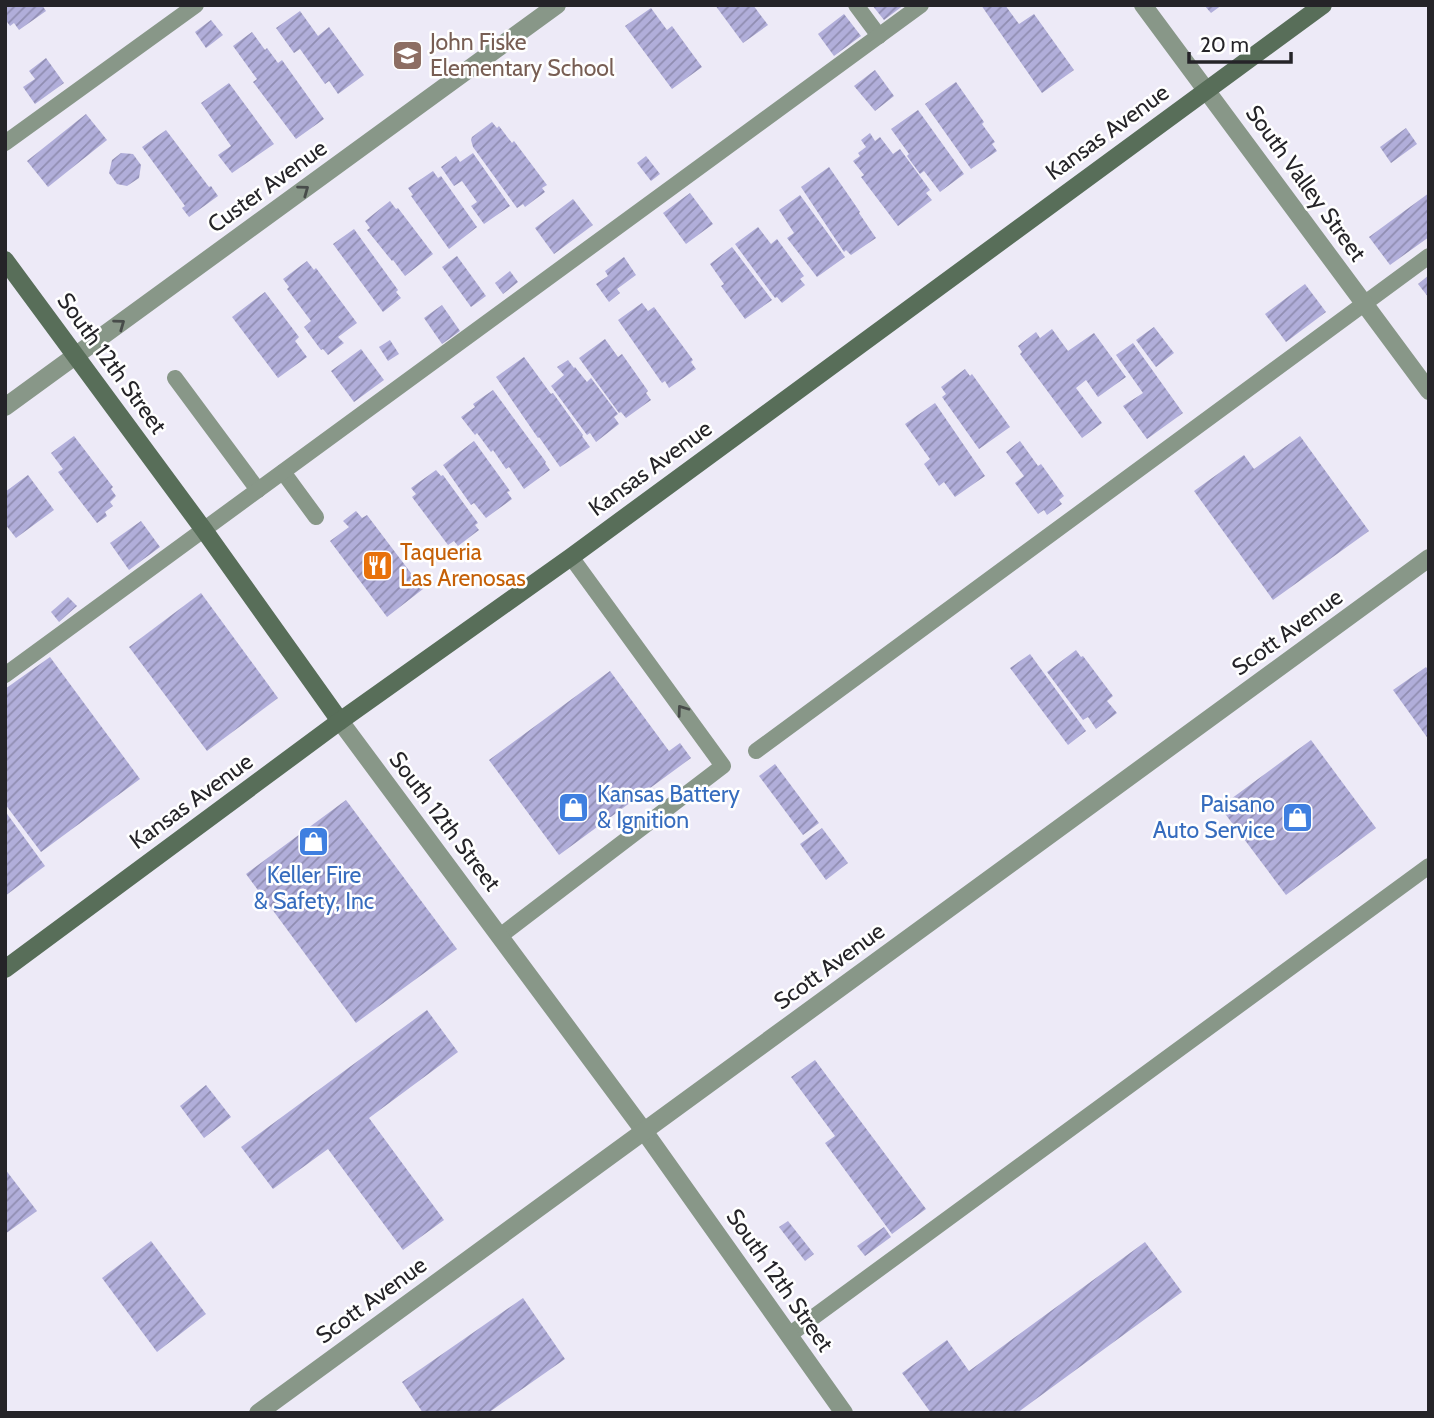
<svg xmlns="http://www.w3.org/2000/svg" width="1434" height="1418" viewBox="0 0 1434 1418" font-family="Cabin,sans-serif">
<defs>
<pattern id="building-hatch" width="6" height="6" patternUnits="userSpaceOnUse" patternTransform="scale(1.75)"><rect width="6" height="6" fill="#b1aeda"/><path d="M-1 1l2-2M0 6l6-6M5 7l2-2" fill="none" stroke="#908db1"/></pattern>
</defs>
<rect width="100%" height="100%" fill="#edeaf7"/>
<!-- building -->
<g fill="url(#building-hatch)">
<polygon points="5,5 42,5 46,11 19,30 14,23 10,26 5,19"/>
<polygon points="715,5 753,5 768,25 743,43"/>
<polygon points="872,5 904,5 884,20"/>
<polygon points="981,5 1005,5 1019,24 1034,14 1074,70 1042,93"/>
<polygon points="1204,5 1222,5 1211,13"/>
<polygon points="651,8 667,30 672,26 702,67 672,89 625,26"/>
<polygon points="300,11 318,36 329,27 364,75 338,94 329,81 325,84 300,49 294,53 276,28"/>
<polygon points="844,14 861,36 834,56 818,34"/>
<polygon points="211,20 223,35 206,48 195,32"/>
<polygon points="252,32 265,50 267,48 278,63 282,60 324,119 296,139 253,82 257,79 233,46"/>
<polygon points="46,58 64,83 35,104 23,87 35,79 29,71"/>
<polygon points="875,70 894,96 875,111 854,86"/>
<polygon points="956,82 984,122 982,124 995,142 992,144 997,151 971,169 925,104"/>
<polygon points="229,83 274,144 232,173 218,155 231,146 201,103"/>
<polygon points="918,110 964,174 940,192 924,171 920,174 907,156 909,154 891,129"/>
<polygon points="86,114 107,140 48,187 27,161"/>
<polygon points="492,122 497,128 499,126 512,143 514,141 547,185 542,188 545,192 525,207 523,204 517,208 473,147 471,140 472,137"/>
<polygon points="1406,128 1417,144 1391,163 1380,147"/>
<polygon points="166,130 209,187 211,186 218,196 189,217 182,208 185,206 142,147"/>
<polygon points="870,133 875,141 880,137 893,154 900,149 930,190 926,193 932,200 898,226 861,177 864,175 853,161 860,156 858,153 866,147 861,140"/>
<polygon points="121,153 133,154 141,165 139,178 127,186 117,184 109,173 112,160"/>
<polygon points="473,153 510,206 484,224 471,206 477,202 462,181 454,186 441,167 456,156 460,162"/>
<polygon points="646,156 660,174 651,181 637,163"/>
<polygon points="829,167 860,212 859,213 876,238 851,255 846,250 844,252 801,187"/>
<polygon points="433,171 438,178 441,176 477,227 449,249 411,196 413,195 408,188"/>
<polygon points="690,193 713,224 686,244 663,213"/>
<polygon points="1429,193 1429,237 1390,265 1369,237"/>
<polygon points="800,195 845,257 817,277 787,238 794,233 779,210"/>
<polygon points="573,199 593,225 554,254 535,228"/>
<polygon points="390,201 396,209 398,208 433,254 405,276 393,260 392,261 367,230 370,228 365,221"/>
<polygon points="758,227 771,244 777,239 804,276 800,279 805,285 782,303 777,297 775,298 735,244"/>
<polygon points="354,229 398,290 396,292 401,298 383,312 333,244"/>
<polygon points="732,247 772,300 745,319 721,286 724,284 710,264"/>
<polygon points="457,256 486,296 471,307 442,267"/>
<polygon points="624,257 636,275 617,289 620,293 609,302 596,284 608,276 605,271"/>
<polygon points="307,261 314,270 316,268 357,323 338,337 344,343 328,355 323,349 321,350 304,327 311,321 287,289 289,287 283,279"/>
<polygon points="510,271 518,282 503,294 495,283"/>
<polygon points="1429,275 1429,298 1418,284"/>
<polygon points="1305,284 1326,312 1286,342 1265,314"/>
<polygon points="265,292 299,337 295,341 307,357 278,378 232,317"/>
<polygon points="642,303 648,311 654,307 693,360 691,362 696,369 669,388 665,381 662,383 618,320"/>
<polygon points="442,305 460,331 442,344 424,318"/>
<polygon points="1154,327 1174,353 1156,367 1136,340"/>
<polygon points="1052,329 1068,351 1094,333 1126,377 1098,397 1086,380 1076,388 1102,423 1082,438 1020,354 1022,352 1018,346 1036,332 1040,338"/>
<polygon points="605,339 618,357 622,354 648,391 646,393 651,400 626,418 621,412 619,413 579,358"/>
<polygon points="390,340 399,354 388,361 379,347"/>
<polygon points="1133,343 1183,413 1147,439 1123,406 1143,393 1116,355"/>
<polygon points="361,349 384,380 354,402 331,371"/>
<polygon points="524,357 551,394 553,393 583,435 582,436 590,447 560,467 539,437 538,438 496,377"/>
<polygon points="568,360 574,368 575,367 587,382 591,378 618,414 614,417 619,424 596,442 590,433 587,435 551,386 564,375 557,367"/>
<polygon points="965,369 970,376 972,374 1010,427 979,449 942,397 946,394 941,387"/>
<polygon points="493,390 546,462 545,463 550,470 524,489 509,467 506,469 493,450 491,452 477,433 475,435 461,417 475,407 473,404"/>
<polygon points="935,403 985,476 955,497 944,482 939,486 924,464 930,459 905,424"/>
<polygon points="74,436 113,487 111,489 116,496 110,502 113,506 105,512 107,516 97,523 58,472 63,469 51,453"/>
<polygon points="1300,436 1369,531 1273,600 1194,491 1244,455 1254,469"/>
<polygon points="474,441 510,491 507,492 512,499 486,518 474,503 471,505 443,465"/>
<polygon points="1020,441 1038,466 1041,464 1064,496 1059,500 1062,504 1047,515 1044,510 1038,514 1015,483 1024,476 1006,452"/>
<polygon points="436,470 441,476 443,475 478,523 475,525 479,530 458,546 454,541 448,545 412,497 416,494 411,488"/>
<polygon points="28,475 54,510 16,538 5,524 5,492"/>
<polygon points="356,511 362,518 367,515 423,589 387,617 330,541 349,527 343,521"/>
<polygon points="141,521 160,547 129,570 110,543"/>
<polygon points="201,593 278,698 207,751 129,647"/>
<polygon points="68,597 77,606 59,622 51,612"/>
<polygon points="1076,650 1081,657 1083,656 1113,696 1107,701 1117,713 1096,729 1088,717 1083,720 1047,672"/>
<polygon points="1030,654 1086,731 1068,745 1010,668"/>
<polygon points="50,657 140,779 41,852 5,804 5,689"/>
<polygon points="1426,667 1429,671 1429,740 1393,690"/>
<polygon points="610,671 669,751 680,743 691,758 559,855 489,760"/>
<polygon points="1311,740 1376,828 1286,895 1220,807"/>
<polygon points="775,764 819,823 803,835 759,776"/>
<polygon points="346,800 457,949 356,1023 246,874"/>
<polygon points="5,811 45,866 5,896"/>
<polygon points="822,828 848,863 826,880 800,844"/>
<polygon points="427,1010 458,1052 369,1118 444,1220 403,1250 328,1149 273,1189 241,1147"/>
<polygon points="815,1060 926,1209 892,1234 825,1143 835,1136 791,1077"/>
<polygon points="206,1085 231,1117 204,1138 180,1106"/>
<polygon points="5,1169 37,1211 5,1234"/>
<polygon points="788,1221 814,1254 805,1261 779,1227"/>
<polygon points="884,1227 891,1237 865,1256 857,1246"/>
<polygon points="151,1241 206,1314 157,1352 102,1278"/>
<polygon points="1145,1242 1182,1292 1017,1413 931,1413 902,1373 947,1340 969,1371"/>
<polygon points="523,1298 565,1359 488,1413 423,1413 402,1382"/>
</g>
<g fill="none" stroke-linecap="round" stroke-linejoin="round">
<!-- lane -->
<g stroke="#889788" stroke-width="16">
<polyline points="856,5 879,36"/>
<polyline points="5,143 196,5"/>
<polyline points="175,378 258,490"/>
<polyline points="283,472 316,517"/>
<polyline points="5,675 921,5"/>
<polyline points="756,751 1429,256"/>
<polyline points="500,936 723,766 571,557"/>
<polyline points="789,1335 1429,866"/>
</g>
<!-- street -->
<g stroke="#889788" stroke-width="18">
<polyline points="1143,5 1429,391"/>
<polyline points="5,407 557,5"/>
<polyline points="340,721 644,1131 844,1413"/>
<polyline points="258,1413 1429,558"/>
</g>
<!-- secondary -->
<g stroke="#586e59" stroke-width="18">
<polyline points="5,260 204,530 340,721"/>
<polyline points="5,969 340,721 571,557 1323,5"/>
</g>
</g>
<!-- one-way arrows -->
<defs><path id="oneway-chevron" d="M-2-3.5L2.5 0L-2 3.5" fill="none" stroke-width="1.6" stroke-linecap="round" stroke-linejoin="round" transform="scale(1.75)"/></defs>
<g stroke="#484c4a">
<use href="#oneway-chevron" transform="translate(304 190) rotate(-36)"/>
<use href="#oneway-chevron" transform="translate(120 324) rotate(-36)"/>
<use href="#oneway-chevron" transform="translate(682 710) rotate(-126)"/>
</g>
<!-- icons -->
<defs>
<symbol id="school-square" viewBox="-11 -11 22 22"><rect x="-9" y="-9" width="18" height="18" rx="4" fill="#8d6e63" stroke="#fff"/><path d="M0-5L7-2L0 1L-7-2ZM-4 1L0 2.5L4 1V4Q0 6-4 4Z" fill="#fff"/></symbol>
<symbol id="restaurant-square" viewBox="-11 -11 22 22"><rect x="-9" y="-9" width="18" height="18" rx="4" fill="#e8710a" stroke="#fff"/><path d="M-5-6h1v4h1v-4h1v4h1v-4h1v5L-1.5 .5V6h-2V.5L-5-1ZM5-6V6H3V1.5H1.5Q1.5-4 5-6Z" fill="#fff"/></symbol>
<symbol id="shop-square" viewBox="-11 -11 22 22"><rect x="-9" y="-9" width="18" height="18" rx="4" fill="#3f7fe0" stroke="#fff"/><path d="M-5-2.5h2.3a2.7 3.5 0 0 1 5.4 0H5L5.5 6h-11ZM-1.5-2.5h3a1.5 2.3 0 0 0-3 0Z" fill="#fff"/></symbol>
</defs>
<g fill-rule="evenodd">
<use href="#school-square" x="390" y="38" width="35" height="35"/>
<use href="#restaurant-square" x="360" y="548" width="35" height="35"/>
<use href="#shop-square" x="556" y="790" width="35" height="35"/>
<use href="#shop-square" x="1280" y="800" width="35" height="35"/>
<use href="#shop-square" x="296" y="824" width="35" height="35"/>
</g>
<g text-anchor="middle" stroke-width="5" stroke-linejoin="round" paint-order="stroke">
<!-- education labels -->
<g font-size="23" fill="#785e54" stroke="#fff" text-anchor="start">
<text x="430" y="50">John Fiske<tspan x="430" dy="26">Elementary School</tspan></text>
</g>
<!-- street labels -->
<g font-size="23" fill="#252428" stroke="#fff">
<text transform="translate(1107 132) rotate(-36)" y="8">Kansas Avenue</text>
<text transform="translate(1306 183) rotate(54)" y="8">South Valley Street</text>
<text transform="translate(267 186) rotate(-36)" y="8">Custer Avenue</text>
<text transform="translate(112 363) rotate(54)" y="8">South 12th Street</text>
<text transform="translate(650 468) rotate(-36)" y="8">Kansas Avenue</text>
<text transform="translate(1287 632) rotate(-36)" y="8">Scott Avenue</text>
<text transform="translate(191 801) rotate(-36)" y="8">Kansas Avenue</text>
<text transform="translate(445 821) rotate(53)" y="8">South 12th Street</text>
<text transform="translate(829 966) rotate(-36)" y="8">Scott Avenue</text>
<text transform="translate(780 1280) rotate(55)" y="8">South 12th Street</text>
<text transform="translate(371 1300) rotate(-36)" y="8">Scott Avenue</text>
</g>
<!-- food labels -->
<g font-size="23" fill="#c56008" stroke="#fff" text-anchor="start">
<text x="400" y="560">Taqueria<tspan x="400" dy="26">Las Arenosas</tspan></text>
</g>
<!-- shop labels -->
<g font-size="23" fill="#366cbe" stroke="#fff" text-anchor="start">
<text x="597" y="802">Kansas Battery<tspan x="597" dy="26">&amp; Ignition</tspan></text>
<text x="1275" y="812" text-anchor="end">Paisano<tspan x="1275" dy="26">Auto Service</tspan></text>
<text x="314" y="883" text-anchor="middle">Keller Fire<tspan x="314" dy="26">&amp; Safety, Inc</tspan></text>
</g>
</g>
<!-- border -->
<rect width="1434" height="1418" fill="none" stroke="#252428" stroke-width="14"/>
<!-- scale -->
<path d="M1189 52v10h102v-10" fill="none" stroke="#252428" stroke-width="3.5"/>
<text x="1200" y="52" font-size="21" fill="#252428" stroke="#ffffff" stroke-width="5" paint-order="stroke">20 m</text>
</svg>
